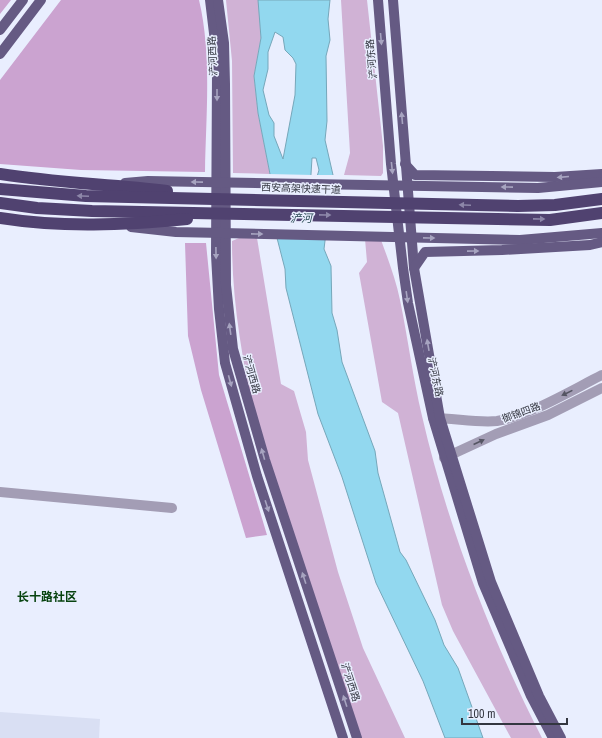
<svg xmlns="http://www.w3.org/2000/svg" width="602" height="738" viewBox="0 0 602 738" font-family="'Archivo Narrow','Noto Sans SC',sans-serif">
<rect width="100%" height="100%" fill="#e9eefe"/>
<!-- built -->
<polygon fill="#d9dff3" points="0,712 100,719 99,738 0,738"/>
<!-- green -->
<g fill="#d0b2d5">
<polygon points="226,0 258,0 259,3 261,38 254,76 258,113 270,174 233,173 232,61"/>
<polygon points="341,0 367,0 383,146 383,173 381,176 344,175 350,153"/>
<path d="M239,238H257L281,384L294,391L306,432L308,460L338,572L363,648L405,738H355L255,417C242,359 232,301 232,241Z"/>
<path d="M365,239L381,240C388,259 396,280 400,300C408,339 413,378 422,416C448,528 490,636 542,738H511L453,631L442,605L398,413L382,402L359,273L367,262Z"/>
</g>
<!-- forest -->
<g fill="#cba3d0">
<polygon points="0,0 11,0 0,14"/>
<path d="M61,0H199C212,55 206,115 205,172L81,170L0,164V80Z"/>
<polygon points="185,243 206,243 219,375 267,535 246,538 201,390 188,336"/>
</g>
<!-- water -->
<path fill="#92d8ef" stroke="#76a7ba" fill-rule="evenodd" d="M258,0H330L328,19L330,40L326,56L327,121L325,140L333,175L324,249L331,266L332,313L337,330L342,362L375,451L378,473L400,552L406,560L435,620L444,645L458,668L483,738H445L423,681L376,583L342,477L318,414L286,288L285,269L277,238L270,174L258,113L254,76L261,38ZM275,32L283,37L285,50L293,58L296,64L295,95L283,159L274,136V123L269,115L263,90L268,69V52ZM312,158H316L319,170L313,190H310Z"/>
<!-- pier -->
<polygon fill="#e9eefe" points="268,174 313,175 313,184 315,175 335,175 335,196 327,239 275,238 272,225"/>
<g fill="none" stroke-linecap="round" stroke-linejoin="round">
<!-- minor -->
<g stroke="#a39db5" stroke-width="10">
<path d="M433,418C454,418 477,423 497,421C529,416 572,390 602,375"/>
<polyline points="444,458 496,434 548,415 602,388"/>
<polyline points="0,492 172,508"/>
</g>
<!-- major -->
<g stroke="#655a83" stroke-width="10">
<polyline points="210,0 216,50 217,74 216,255 219,309 225,363 257,476 343,738"/>
<polyline points="218,0 224,43 225,84 226,285 233,349 265,460 357,738"/>
<polyline points="378,0 391,164 403,268 408,303 433,418 483,583 531,696 553,738"/>
<polyline points="393,0 414,268 440,418 491,582 539,696 561,738"/>
<polyline points="0,30 23,0"/>
<polyline points="0,54 41,0"/>
<polyline points="405,164 415,175 555,177 602,174"/>
<polyline points="125,183 148,181 538,188 602,182"/>
<polyline points="131,227 176,232 520,240 602,233"/>
<polyline points="414,268 425,252 502,250 590,245 602,242"/>
</g>
<!-- highway -->
<g stroke="#504270" stroke-width="12">
<path d="M0,174C55,183 111,184 167,191"/>
<polyline points="0,189 86,196 518,206 555,205 602,199"/>
<polyline points="0,203 37,208 92,211 550,220 602,213"/>
<path d="M0,218C62,228 125,225 187,219"/>
</g>
</g>
<!-- one-way arrows -->
<defs><path id="oneway-solid" d="M-6-.8H1V-3.2L6.5 0L1 3.2V.8H-6Z"/></defs>
<g fill="#a7a4c0">
<use href="#oneway-solid" transform="translate(381 39) rotate(85)"/>
<use href="#oneway-solid" transform="translate(217 95) rotate(90)"/>
<use href="#oneway-solid" transform="translate(402 118) rotate(-95)"/>
<use href="#oneway-solid" transform="translate(392 168) rotate(84)"/>
<use href="#oneway-solid" transform="translate(563 177) rotate(175)"/>
<use href="#oneway-solid" transform="translate(197 182) rotate(-179)"/>
<use href="#oneway-solid" transform="translate(507 187) rotate(-179)"/>
<use href="#oneway-solid" transform="translate(257 234) rotate(1)"/>
<use href="#oneway-solid" transform="translate(429 238) rotate(1)"/>
<use href="#oneway-solid" transform="translate(473 251) rotate(-1)"/>
<use href="#oneway-solid" transform="translate(216 253) rotate(89)"/>
<use href="#oneway-solid" transform="translate(407 297) rotate(82)"/>
<use href="#oneway-solid" transform="translate(230 329) rotate(-98)"/>
<use href="#oneway-solid" transform="translate(428 345) rotate(-100)"/>
<use href="#oneway-solid" transform="translate(230 381) rotate(75)"/>
<use href="#oneway-solid" transform="translate(263 454) rotate(-106)"/>
<use href="#oneway-solid" transform="translate(267 506) rotate(72)"/>
<use href="#oneway-solid" transform="translate(304 578) rotate(-108)"/>
<use href="#oneway-solid" transform="translate(345 701) rotate(-108)"/>
</g>
<g fill="#8d87a9">
<use href="#oneway-solid" transform="translate(83 196) rotate(-178)"/>
<use href="#oneway-solid" transform="translate(465 205) rotate(-178)"/>
<use href="#oneway-solid" transform="translate(325 215) rotate(1)"/>
<use href="#oneway-solid" transform="translate(539 219) rotate(1)"/>
</g>
<g fill="#555563">
<use href="#oneway-solid" transform="translate(567 393) rotate(154)"/>
<use href="#oneway-solid" transform="translate(479 442) rotate(-25)"/>
</g>
<g text-anchor="middle" stroke-width="3" stroke-linejoin="round" paint-order="stroke">
<!-- street labels -->
<g font-size="10" fill="#333640" stroke="#e9eefe">
<text transform="translate(212 56) rotate(-93)" y="4">浐河西路</text>
<text transform="translate(371 59) rotate(-95)" y="4">浐河东路</text>
<text transform="translate(301 188) rotate(2)" y="4">西安高架快速干道</text>
<text transform="translate(252 374) rotate(74)" y="4">浐河西路</text>
<text transform="translate(436 377) rotate(78)" y="4">浐河东路</text>
<text transform="translate(521 412) rotate(-20)" y="4">御锦四路</text>
<text transform="translate(351 682) rotate(72)" y="4">浐河西路</text>
</g>
<!-- water labels -->
<g font-size="11" font-style="italic" fill="#1a3c46" stroke="#e9eefe">
<text x="301" y="222">浐河</text>
</g>
<!-- quarter labels -->
<g font-size="12" font-weight="bold" fill="#084310" stroke="#e9eefe">
<text x="47" y="601">长十路社区</text>
</g>
</g>
<!-- scale -->
<path d="M462 718v6h105v-6" fill="none" stroke="#333640" stroke-width="2"/>
<text x="468" y="718" font-size="12" fill="#333640" stroke="#e9eefe" stroke-width="3" paint-order="stroke">100 m</text>
</svg>
